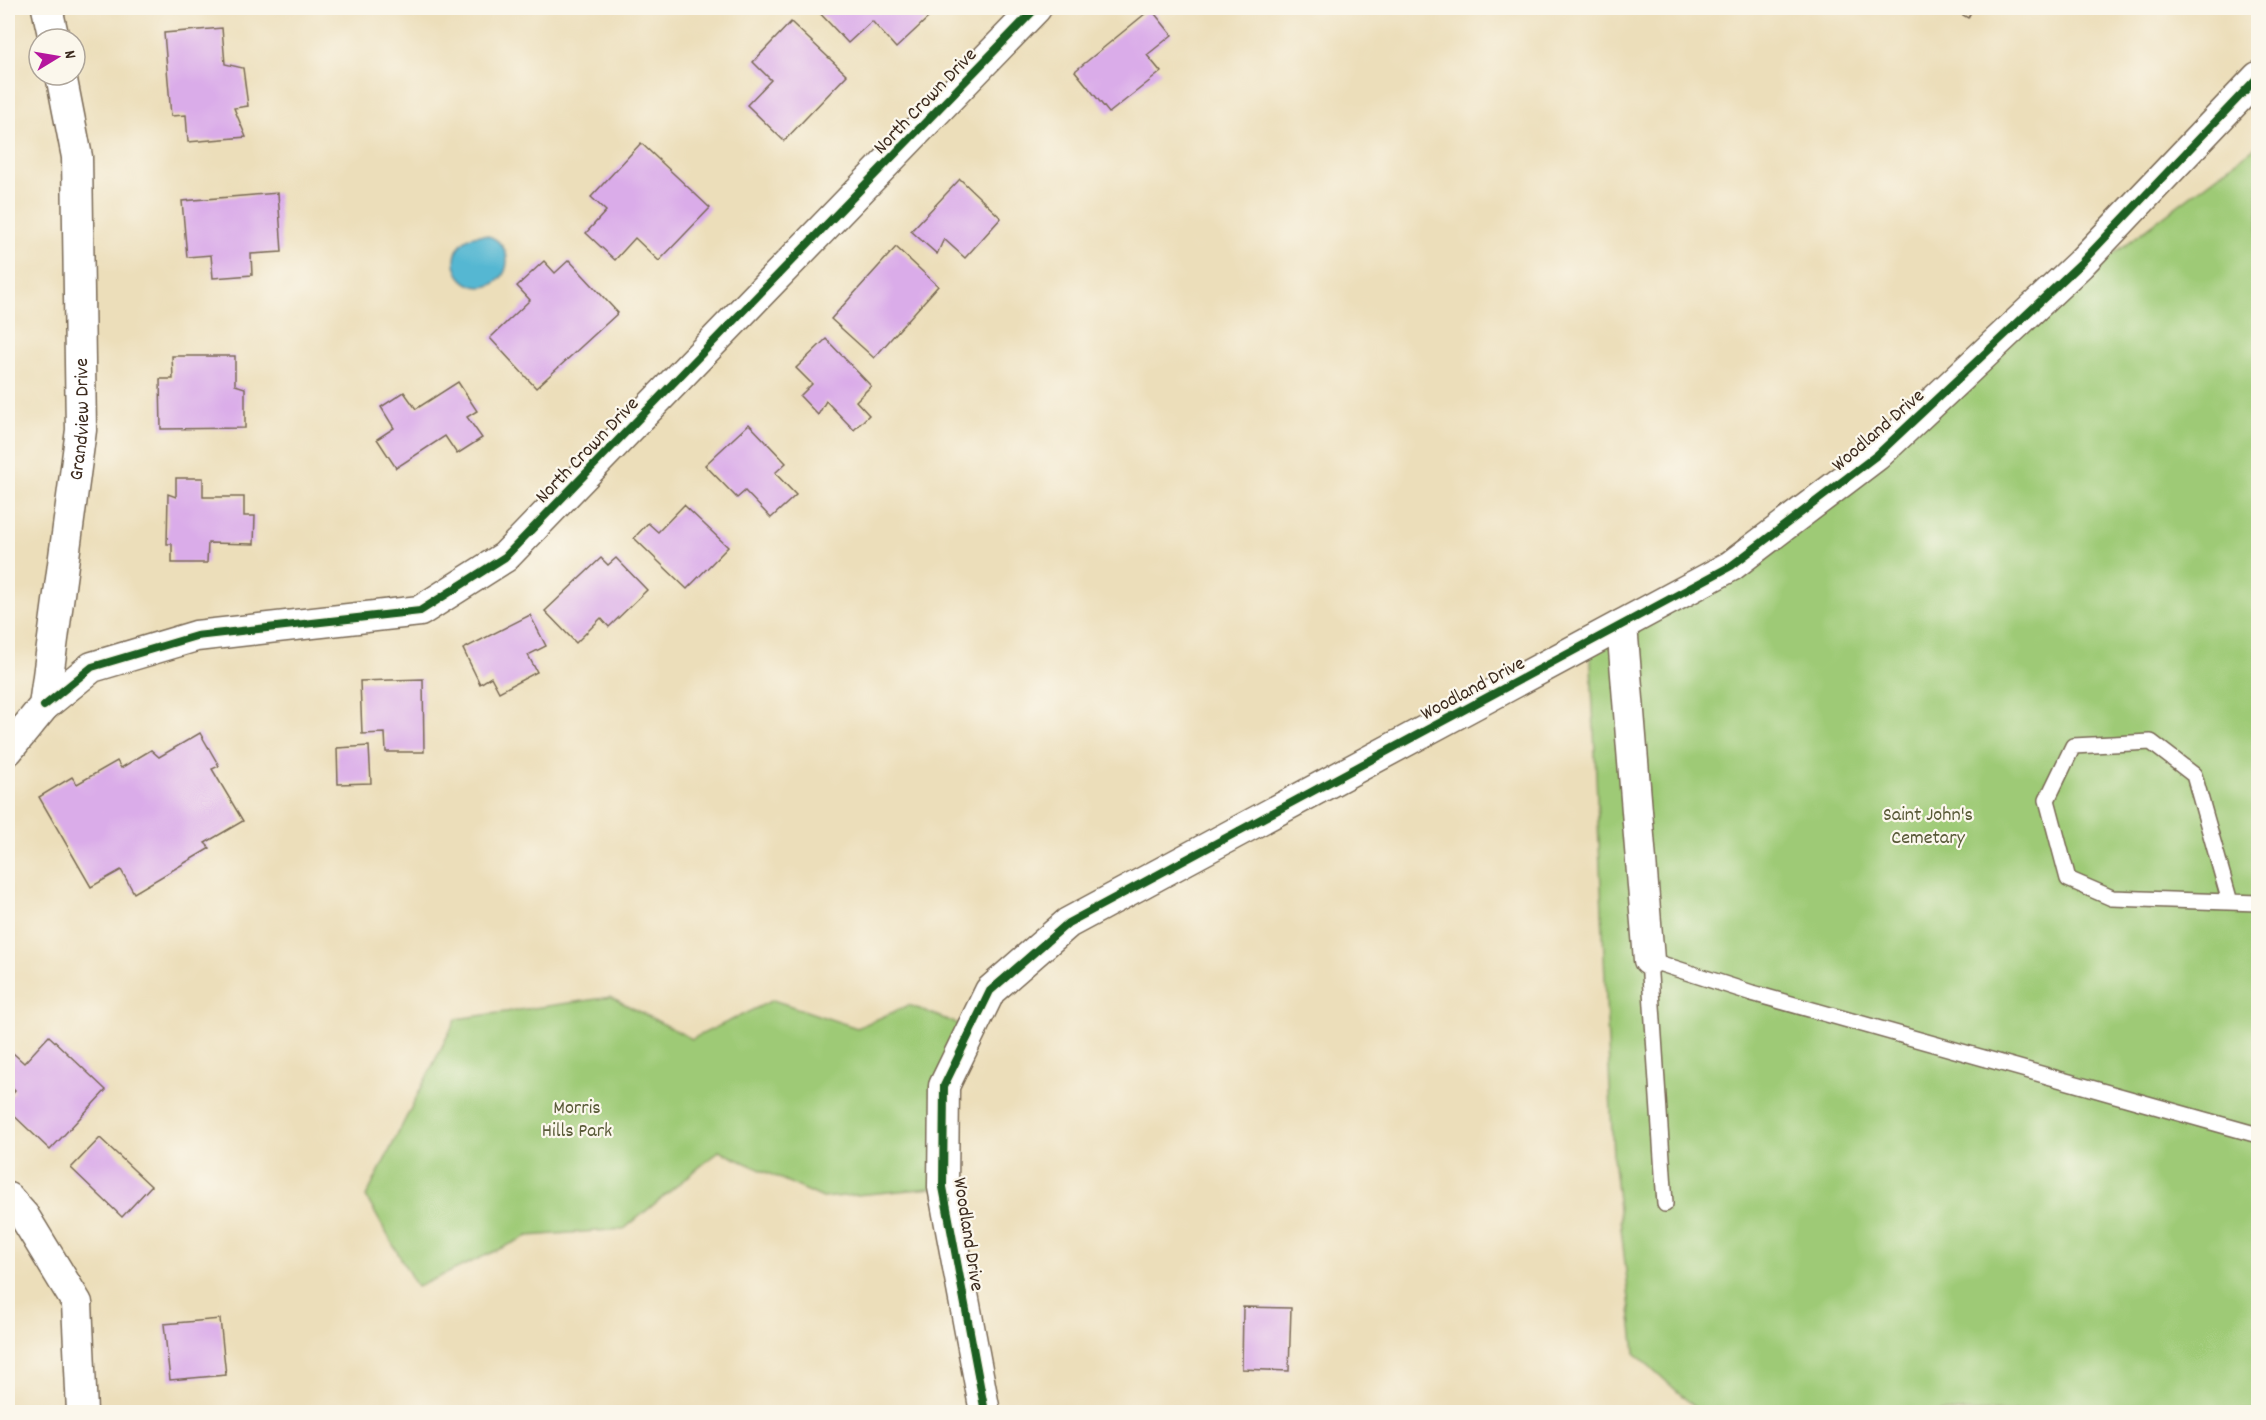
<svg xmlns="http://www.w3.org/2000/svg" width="2266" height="1420" viewBox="0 0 2266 1420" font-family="Dekko,sans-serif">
<rect width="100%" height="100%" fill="#fbf7ec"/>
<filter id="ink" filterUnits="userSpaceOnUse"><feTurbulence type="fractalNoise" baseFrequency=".0167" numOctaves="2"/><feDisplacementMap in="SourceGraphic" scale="12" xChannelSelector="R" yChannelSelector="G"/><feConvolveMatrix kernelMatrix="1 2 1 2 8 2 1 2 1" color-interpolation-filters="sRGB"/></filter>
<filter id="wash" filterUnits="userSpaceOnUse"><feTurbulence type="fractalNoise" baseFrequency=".008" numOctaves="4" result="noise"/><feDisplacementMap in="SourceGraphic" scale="24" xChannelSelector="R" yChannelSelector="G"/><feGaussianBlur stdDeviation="1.35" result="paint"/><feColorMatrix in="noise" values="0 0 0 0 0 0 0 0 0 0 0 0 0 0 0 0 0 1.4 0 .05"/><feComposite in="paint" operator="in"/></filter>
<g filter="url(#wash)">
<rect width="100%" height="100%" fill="#ecdeba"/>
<!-- green -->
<g fill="#9eca76" stroke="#6c7a4a" stroke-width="1.5">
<polygon points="2258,145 2258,1412 1700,1412 1635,1353 1613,1156 1590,642 1788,523 1998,341"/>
<polygon points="611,997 692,1039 773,1000 857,1028 909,1005 971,1029 944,1086 943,1187 823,1198 719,1151 624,1229 528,1236 417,1287 366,1197 456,1019"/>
</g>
<!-- water -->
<circle fill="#54b7d2" stroke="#487078" stroke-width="1.5" cx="481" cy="261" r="26"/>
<g id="blocks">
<!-- building -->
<g fill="#daace9">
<polygon points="815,8 919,8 928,18 896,48 872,21 848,43"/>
<polygon points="1951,8 1973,8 1968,18"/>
<polygon points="1151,9 1172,35 1147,55 1161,72 1109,113 1075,71"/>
<polygon points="791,22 847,75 784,141 747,105 771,80 753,62"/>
<polygon points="222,28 225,64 243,68 248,106 234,108 246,137 188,142 186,115 171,116 164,33"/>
<polygon points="641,143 710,208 659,261 635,238 615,260 586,233 606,211 591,197"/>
<polygon points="960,179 1001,218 965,258 944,239 937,254 911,231"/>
<polygon points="278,193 282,252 251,254 252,275 213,278 211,255 187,257 182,201"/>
<polygon points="896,247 938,286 874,358 831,319"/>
<polygon points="569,260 618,313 536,388 490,338 530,300 517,286 544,261 555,273"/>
<polygon points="826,339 871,386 856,401 869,415 854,430 826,401 818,415 800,396 812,384 796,368"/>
<polygon points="172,356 235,356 235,385 245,388 245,428 161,429 160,379 173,379"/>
<polygon points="458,382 477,411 467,417 482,438 457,454 445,436 396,468 377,439 394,428 381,407 404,392 416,409"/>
<polygon points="749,424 786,463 775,473 796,495 771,518 745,491 737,498 705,465"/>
<polygon points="176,478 203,478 203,497 244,497 244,516 255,516 254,544 208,543 207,563 172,563 172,544 167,544 168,494 176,497"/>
<polygon points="684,505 728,547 687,589 634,538 648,523 658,532"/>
<polygon points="601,558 608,565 616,558 647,590 609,627 601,618 576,643 545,611"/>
<polygon points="530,615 546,646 528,655 537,672 499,692 491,677 480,684 463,649"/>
<polygon points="423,679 424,752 386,752 385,733 362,734 360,681"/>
<polygon points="200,733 219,766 212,769 243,821 205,843 210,848 134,893 121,870 91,887 39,797 72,777 77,784 117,761 121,768 151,750 159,757"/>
<polygon points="369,746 371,783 338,784 337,748"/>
<polygon points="49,1036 106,1090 50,1150 8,1110 8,1099 15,1091 8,1084 8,1059 13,1053 24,1063"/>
<polygon points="100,1138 151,1186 122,1217 71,1168"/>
<polygon points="1243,1307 1291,1308 1289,1371 1242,1369"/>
<polygon points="220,1319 226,1375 170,1380 164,1324"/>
</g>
</g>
</g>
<g filter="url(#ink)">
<use href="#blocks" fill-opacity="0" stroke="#796955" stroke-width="1.5"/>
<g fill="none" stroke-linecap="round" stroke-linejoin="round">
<defs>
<g id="service">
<polyline points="2230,902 2194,775 2151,742 2073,746 2047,800 2068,879 2112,898 2258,903"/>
<polyline points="1665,1204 1649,960 1752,993 2258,1135"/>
</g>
<g id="minor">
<polyline points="47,8 54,39"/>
<polyline points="1622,625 1649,960"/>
<polyline points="44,706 92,667 196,636 420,611 505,557 1036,8"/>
<path id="s1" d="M8,750L44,706L81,430L77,157L61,75"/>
<polyline points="8,1198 24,1216 77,1303 82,1412"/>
<polyline points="985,1412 943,1187 944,1086 990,991 1068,923 1731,566 1877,455 2080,264 2258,77"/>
</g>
</defs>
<!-- service casing -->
<use href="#service" stroke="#796955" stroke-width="18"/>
<!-- minor casing -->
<use href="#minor" stroke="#796955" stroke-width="33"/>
<!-- service -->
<use href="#service" stroke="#fff" stroke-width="15"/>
<!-- minor -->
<use href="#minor" stroke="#fff" stroke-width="30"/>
<defs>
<g id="cycleway">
<polyline points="44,706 92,667 196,636 420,611 505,557 1036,8"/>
<polyline points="985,1412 943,1187 944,1086 990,991 1068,923 1731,566 1877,455 2080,264 2258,77"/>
</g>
</defs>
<!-- cycleway casing -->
<use href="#cycleway" stroke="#fbf7ec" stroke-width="11"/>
<!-- cycleway -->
<use href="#cycleway" stroke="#1b5e20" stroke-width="8"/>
</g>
</g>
<g text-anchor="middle" stroke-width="4.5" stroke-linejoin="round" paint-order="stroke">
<!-- street labels -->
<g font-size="20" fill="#3b2a1e" stroke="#fbf7ec">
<text transform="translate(924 100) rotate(-46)" y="7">North Crown Drive</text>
<text dy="7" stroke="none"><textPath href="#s1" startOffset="346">Grandview Drive</textPath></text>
<text transform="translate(1877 429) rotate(-41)" y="7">Woodland Drive</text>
<text transform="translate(586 449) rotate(-46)" y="7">North Crown Drive</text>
<text transform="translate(1472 687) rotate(-28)" y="7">Woodland Drive</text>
<text transform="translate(970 1234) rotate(81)" y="7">Woodland Drive</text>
</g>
<!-- park labels -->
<g font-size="20" fill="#595a38" stroke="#fbf7ec">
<text x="1928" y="820">Saint John's<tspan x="1928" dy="23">Cemetary</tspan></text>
<text x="577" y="1113">Morris<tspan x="577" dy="23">Hills Park</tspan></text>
</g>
</g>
<!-- margin -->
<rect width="2266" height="1420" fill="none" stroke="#fbf7ec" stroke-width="30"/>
<!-- north arrow -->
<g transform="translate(57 57) rotate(79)"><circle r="28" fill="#fbf7ec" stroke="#aea59a" stroke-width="1.5"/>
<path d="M0-4.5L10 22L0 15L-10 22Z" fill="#b5179e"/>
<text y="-9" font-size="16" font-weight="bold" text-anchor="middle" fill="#3b2a1e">N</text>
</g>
</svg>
